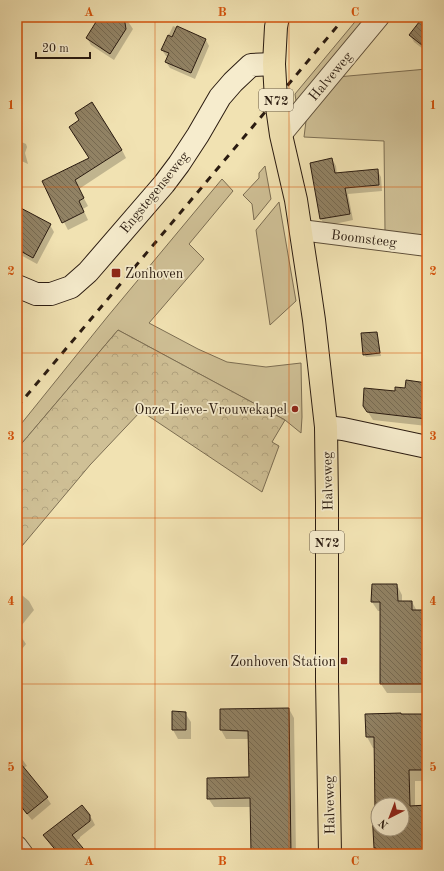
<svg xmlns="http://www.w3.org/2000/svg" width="444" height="871" viewBox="0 0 444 871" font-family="'Old Standard TT',serif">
<defs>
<pattern id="forest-crowns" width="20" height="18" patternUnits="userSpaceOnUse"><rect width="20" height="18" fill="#cfc096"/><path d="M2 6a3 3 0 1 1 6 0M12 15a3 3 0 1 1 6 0" fill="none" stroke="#b2a480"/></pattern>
<pattern id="building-back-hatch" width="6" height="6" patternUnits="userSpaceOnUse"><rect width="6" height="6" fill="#918264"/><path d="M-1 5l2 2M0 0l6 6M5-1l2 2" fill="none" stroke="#776a51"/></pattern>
</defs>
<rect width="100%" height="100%" fill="#f1e2b2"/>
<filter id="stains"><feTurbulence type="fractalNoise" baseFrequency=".005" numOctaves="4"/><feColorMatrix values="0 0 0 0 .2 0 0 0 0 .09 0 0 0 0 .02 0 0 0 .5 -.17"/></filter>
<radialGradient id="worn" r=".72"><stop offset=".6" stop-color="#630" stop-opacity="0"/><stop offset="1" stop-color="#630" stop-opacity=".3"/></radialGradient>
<!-- green -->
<g fill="#cfc096" stroke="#7c6e53">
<polygon points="359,17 370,17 297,108 295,94"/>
<polygon points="427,69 427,236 385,231 384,141 304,137 306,121 337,77"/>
<polygon points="265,166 271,199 254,220 252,204 243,195 259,178 259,173"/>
<polygon points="222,179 233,191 189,244 204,259 149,323 198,349 227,362 266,367 301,363 302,417 301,433 285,420 118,330 17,449 17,429 108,316"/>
<polygon points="279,202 296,301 270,325 256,230"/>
</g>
<!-- forest -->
<polygon fill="url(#forest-crowns)" stroke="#7c6e53" points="118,330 285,420 272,442 279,446 262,492 141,411 90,465 22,546 17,542 17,449"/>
<!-- shadow -->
<g fill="#0003" fill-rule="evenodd">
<polygon points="100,17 121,17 129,23 133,29 114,60 91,45 87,38"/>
<polygon points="424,17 427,17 427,52 414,42 410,35"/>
<polygon points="173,26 206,40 209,46 195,79 170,68 166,62 168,57 166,56 162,50"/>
<polygon points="17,140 26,144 27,147 25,153 28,164 17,159"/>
<polygon points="122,150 126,158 79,189 88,206 83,209 88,220 68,230 43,181"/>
<polygon points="332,159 336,166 337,174 377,170 381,177 382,191 348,194 353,220 325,226 321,219 311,164"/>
<polygon points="17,207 50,225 54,232 37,264 17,253"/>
<polygon points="377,333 378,336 381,356 366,357 364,354"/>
<polygon points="427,384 427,426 373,420 364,406 406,389"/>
<polygon points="397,585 402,595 402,602 412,602 417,611 425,611 427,614 427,693 387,693 381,684 381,611 378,611 372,602"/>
<polygon points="17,591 29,601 34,610 17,631"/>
<polygon points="17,632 20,635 26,644 17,655"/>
<polygon points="289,709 294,718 296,854 252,854 251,807 214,807 208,798 250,778 249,739 226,739 221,730 221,710"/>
<polygon points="185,713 191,722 191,739 178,739 173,730"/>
<path d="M425,718H427V781H415V807L427,806V854H375L374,812H376L375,748H373L367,737ZM378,805H402V829H378Z"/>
<polygon points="17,752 27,766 23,768 47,798 51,804 32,820 17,802"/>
<polygon points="81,806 92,819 95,825 80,837 80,838 76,841 86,854 58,854 48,841 44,835"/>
<polygon points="102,849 107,854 96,854"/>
</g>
<!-- building -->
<g fill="url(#building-back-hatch)" stroke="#2a1b10" fill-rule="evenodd">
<polygon points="99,17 124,17 126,29 110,54 86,38"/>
<polygon points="423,17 427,17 427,49 409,35"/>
<polygon points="177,26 206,39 191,73 165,62 169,53 161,50 168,35 172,37"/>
<polygon points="92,102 122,150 75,180 84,198 79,201 84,212 62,223 42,181 89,158 69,127 79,120 75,113"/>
<polygon points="332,158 335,173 378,169 379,185 345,188 350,214 320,219 310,163"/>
<polygon points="17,206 51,224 33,258 17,249"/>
<polygon points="377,332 380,353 363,355 361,333"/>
<polygon points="406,380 427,383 427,419 367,412 363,406 364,388 395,391 395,387 405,388"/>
<polygon points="372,584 397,584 398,601 412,601 412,610 426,610 426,684 380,684 380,602 371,602"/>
<polygon points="289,708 291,854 251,854 250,798 207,799 207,778 249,777 248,731 220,730 220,709"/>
<polygon points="172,711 186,712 186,730 172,730"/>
<path d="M401,713V714H424V716L427,717V733H426V770H409L410,806L427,805V854H376V848H374L372,811H375L374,737H366L365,714ZM378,805H402V829H378Z"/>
<polygon points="17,759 48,797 27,814 17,801"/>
<polygon points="82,805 90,815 90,821 72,835 88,854 59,854 43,835"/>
</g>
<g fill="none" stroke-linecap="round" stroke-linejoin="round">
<defs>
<g id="street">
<polyline points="281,135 379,17"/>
<polyline points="301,230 427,246"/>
<polyline points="17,846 23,854"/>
</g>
<g id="secondary">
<polyline points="17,286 36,294 51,294 71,287 88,272 164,184 179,164 198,135 220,97 233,82 251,65 274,64"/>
<polyline points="326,427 343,429 427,447"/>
</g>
<polyline id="primary" points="278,17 276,27 274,64 276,100 281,135 296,200 308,279 314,320 326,427 327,503 327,680 330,854"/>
</defs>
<!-- street casing -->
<use href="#street" stroke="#5c4d38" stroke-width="22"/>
<!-- secondary casing -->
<use href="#secondary" stroke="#2a1b10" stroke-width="24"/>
<!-- primary casing -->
<use href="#primary" stroke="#2a1b10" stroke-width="24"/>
<!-- street -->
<use href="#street" stroke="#f6eccd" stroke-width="20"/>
<!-- secondary -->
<use href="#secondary" stroke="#f6eccd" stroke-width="22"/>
<!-- primary -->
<use href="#primary" stroke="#f1e2b2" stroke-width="22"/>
<!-- rail -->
<polyline stroke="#2a1b10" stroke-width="3" stroke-dasharray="7 7" stroke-linecap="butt" points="17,407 345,17"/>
</g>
<!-- grid -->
<path fill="none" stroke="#d5530c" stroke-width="1" stroke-opacity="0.55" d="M155,17V854M289,17V854M17,187H427M17,353H427M17,518H427M17,684H427"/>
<!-- markers -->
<g fill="#8f2418" stroke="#f6eccd" stroke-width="1.5">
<rect x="111" y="268" width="10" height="10" rx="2"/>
<circle cx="295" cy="409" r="4"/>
<rect x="340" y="657" width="8" height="8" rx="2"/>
</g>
<g text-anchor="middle" stroke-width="3.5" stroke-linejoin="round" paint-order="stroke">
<!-- shield labels -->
<g fill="#f6eccd" stroke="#675a49" stroke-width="1">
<rect x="259" y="89" width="34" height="22" rx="3"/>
<rect x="310" y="531" width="34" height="22" rx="3"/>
</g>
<g font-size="13" font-weight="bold" fill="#2a1b10">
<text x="276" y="105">N72</text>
<text x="327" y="547">N72</text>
</g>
<!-- street labels -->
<g font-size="14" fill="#2a1b10" stroke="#f6eccd">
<text transform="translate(330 76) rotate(-50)" y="5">Halveweg</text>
<text transform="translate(154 192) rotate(-51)" y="5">Engstegenseweg</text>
<text transform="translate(364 238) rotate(7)" y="5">Boomsteeg</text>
<text transform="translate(327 481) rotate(-91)" y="5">Halveweg</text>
<text transform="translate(329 805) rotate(-91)" y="5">Halveweg</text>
</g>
<!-- poi labels -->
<g font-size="14" fill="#2a1b10" stroke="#f6eccd" text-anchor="end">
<text x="125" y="278" text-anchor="start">Zonhoven</text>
<text x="287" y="414">Onze-Lieve-Vrouwekapel</text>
<text x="336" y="666">Zonhoven Station</text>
</g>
</g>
<!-- margin -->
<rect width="444" height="871" fill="none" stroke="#f1e2b2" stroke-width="44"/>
<!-- north arrow -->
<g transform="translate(390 817) rotate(222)"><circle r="19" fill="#f6eccd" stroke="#a49881"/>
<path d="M0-3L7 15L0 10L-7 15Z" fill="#8f2418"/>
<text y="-6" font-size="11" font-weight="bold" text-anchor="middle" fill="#2a1b10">N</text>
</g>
<!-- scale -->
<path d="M36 52v6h54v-6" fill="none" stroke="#2a1b10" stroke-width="2"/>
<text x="42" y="52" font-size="12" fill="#2a1b10" stroke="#f6eccd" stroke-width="3" paint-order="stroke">20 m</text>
<rect x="22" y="22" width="400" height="827" fill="none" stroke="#d5530c" stroke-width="1.5"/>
<g font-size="13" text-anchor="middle" font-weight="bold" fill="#d5530c">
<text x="89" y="16">A</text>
<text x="222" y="16">B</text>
<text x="355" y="16">C</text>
<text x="11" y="109">1</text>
<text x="433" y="109">1</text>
<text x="11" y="275">2</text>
<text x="433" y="275">2</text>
<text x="11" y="440">3</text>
<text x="433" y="440">3</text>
<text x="11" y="605">4</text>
<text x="433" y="605">4</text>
<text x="11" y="771">5</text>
<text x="433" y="771">5</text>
<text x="89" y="865">A</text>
<text x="222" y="865">B</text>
<text x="355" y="865">C</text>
</g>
<rect width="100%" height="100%" filter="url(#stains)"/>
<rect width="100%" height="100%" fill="url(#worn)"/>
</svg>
